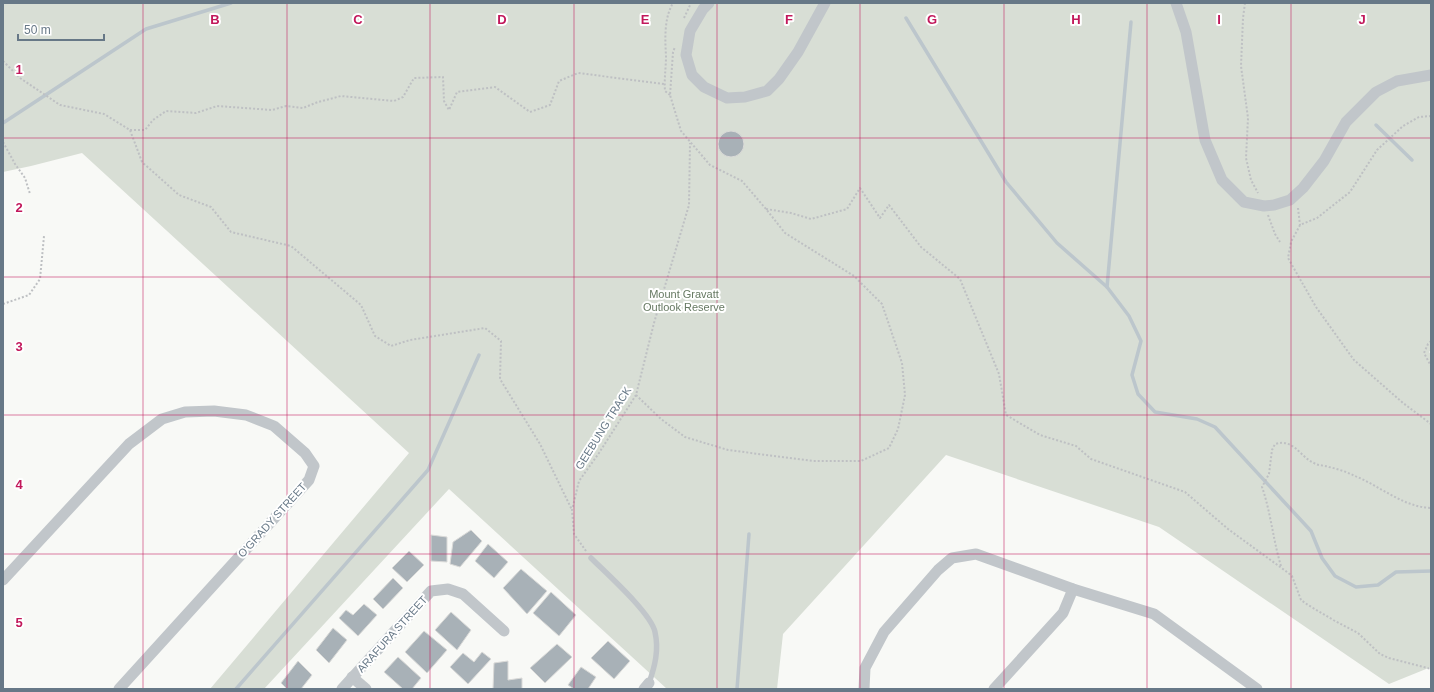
<svg xmlns="http://www.w3.org/2000/svg" width="1434" height="692" viewBox="0 0 1434 692" font-family="Arial,sans-serif">
<rect width="100%" height="100%" fill="#f8f9f6"/>
<!-- green -->
<polygon fill="#d8ded5" points="3,3 1431,3 1431,350 1429,352 1431,354 1431,667 1389,684 1159,527 946,455 783,634 777,689 667,689 449,489 264,689 210,689 409,453 82,153 31,166 3,172"/>
<g fill="none" stroke-linecap="round" stroke-linejoin="round">
<!-- stream -->
<g stroke="#bcc6cc" stroke-width="3.5">
<polyline points="906,18 1006,182 1057,243 1107,287 1129,316 1141,341 1132,375 1138,394 1155,412 1197,419 1215,427 1311,531 1322,558 1335,576 1356,587 1378,585 1396,572 1431,571"/>
<polyline points="3,123 146,29 231,3"/>
<polyline points="1376,125 1412,160"/>
<polyline points="1107,287 1131,22"/>
<polyline points="236,689 428,470 479,355"/>
<polyline points="737,689 749,534"/>
</g>
</g>
<!-- building -->
<g fill="#a8b1b7" stroke="#dadad8">
<circle cx="731" cy="144" r="13"/>
<polygon points="471,530 482,541 460,567 450,564 453,542"/>
<polygon points="431,535 447,537 447,562 431,561"/>
<polygon points="488,544 508,562 494,578 475,561"/>
<polygon points="409,551 424,565 407,582 392,568"/>
<polygon points="521,569 547,591 527,614 503,588"/>
<polygon points="393,578 403,588 383,609 373,599"/>
<polygon points="551,592 576,615 559,636 533,613"/>
<polygon points="364,604 377,615 358,636 339,618 346,610 353,615"/>
<polygon points="451,612 471,630 457,650 435,630"/>
<polygon points="333,628 347,640 329,663 316,650"/>
<polygon points="424,631 447,650 427,673 405,652"/>
<polygon points="608,641 630,661 614,679 591,658"/>
<polygon points="557,644 572,657 545,683 530,668"/>
<polygon points="482,652 491,659 468,684 450,667 463,653 474,662"/>
<polygon points="398,657 421,678 412,689 403,689 384,672"/>
<polygon points="298,661 312,675 301,689 287,689 281,683"/>
<polygon points="508,661 508,680 522,678 522,689 493,689 494,663"/>
<polygon points="581,667 596,677 588,689 574,689 568,685"/>
</g>
<g fill="none" stroke-linecap="round" stroke-linejoin="round">
<!-- path -->
<g stroke="#bec0c3" stroke-width="2" stroke-dasharray="2 2" stroke-linecap="butt">
<polyline points="1245,3 1243,18 1241,66 1248,118 1246,158 1251,180 1258,193"/>
<polyline points="684,18 691,3"/>
<polyline points="3,61 20,78 60,105 104,114 130,130 142,162 179,195 211,207 231,232 291,246 361,305 375,336 391,346 410,340 485,328 501,341 500,379 540,444 572,510"/>
<path d="M670,95L665,91C664,79 666,68 666,56C665,39 664,18 673,3"/>
<polyline points="1431,116 1419,117 1403,126 1377,150 1350,192 1317,218 1300,225 1291,242 1288,258 1316,307 1354,360 1403,403 1431,424"/>
<polyline points="130,130 145,130 153,120 166,111 196,113 217,106 272,110 286,106 303,108 318,102 341,96 394,101 403,97 414,78 443,77 444,101 449,110 457,92 495,87 530,112 550,105 559,81 578,73 664,84"/>
<polyline points="3,142 15,164 25,178 30,194"/>
<polyline points="1298,208 1300,225"/>
<polyline points="766,209 791,213 811,219 847,209 860,188 880,218 889,205 921,247 960,279 999,374 1006,415 1040,435 1076,446 1091,459 1185,492 1228,529 1287,572 1292,576 1301,600 1308,605 1335,621 1358,633 1380,654 1389,658 1431,669"/>
<polyline points="1268,215 1275,234 1280,242"/>
<polyline points="3,304 29,295 40,279 44,236"/>
<polyline points="1431,341 1428,344 1424,353 1431,366"/>
<polyline points="636,395 661,419 685,437 728,450 813,461 861,461 889,448 898,429 905,395 902,363 882,304 854,276 785,233 766,209 742,181 710,165 681,131 670,95 673,52 675,47"/>
<polyline points="586,551 574,534 572,510 579,481 599,453 636,395 654,323 689,205 690,143"/>
<path d="M1281,566C1273,540 1271,513 1262,487L1269,474L1272,450L1275,444C1294,438 1300,457 1314,463C1318,466 1324,465 1329,467C1338,469 1347,472 1355,476C1380,486 1403,507 1431,508"/>
</g>
<!-- service -->
<path stroke="#c1c6ca" stroke-width="5.5" d="M591,558C606,573 651,613 655,632C659,650 655,666 649,683"/>
<!-- minor -->
<g stroke="#c1c6ca" stroke-width="11">
<polyline points="709,3 703,9 690,31 686,55 692,75 704,87 727,98 745,97 767,91 779,79 798,52 825,3"/>
<polyline points="1176,3 1186,32 1205,140 1222,180 1244,202 1264,206 1274,205 1290,200 1303,188 1324,161 1346,122 1376,92 1397,81 1431,75"/>
<polyline points="3,580 129,444 162,419 185,412 214,411 246,415 274,426 305,453 314,466 309,480 119,689"/>
<polyline points="352,677 366,689"/>
<polyline points="342,689 431,591 448,589 463,594 504,631"/>
<polyline points="644,689 649,683"/>
<polyline points="864,689 865,668 884,632 938,570 952,558 976,554 1073,589 1154,614 1257,689"/>
<polyline points="994,689 1063,613 1073,589"/>
</g>
</g>
<!-- grid -->
<path fill="none" stroke="#c2185b" stroke-width="1" stroke-opacity="0.55" d="M143,3V689M287,3V689M430,3V689M574,3V689M717,3V689M860,3V689M1004,3V689M1147,3V689M1291,3V689M3,138H1431M3,277H1431M3,415H1431M3,554H1431"/>
<g text-anchor="middle" stroke-width="4" stroke-linejoin="round" paint-order="stroke">
<!-- park labels -->
<g font-size="11" fill="#667962" stroke="#fff">
<text x="684" y="298">Mount Gravatt<tspan x="684" dy="13">Outlook Reserve</tspan></text>
</g>
<!-- street labels -->
<g font-size="11" fill="#677887" stroke="#fff">
<text transform="translate(603 428) rotate(-58)" y="4">GEEBUNG TRACK</text>
<text transform="translate(272 520) rotate(-48)" y="4">O'GRADY STREET</text>
<text transform="translate(392 634) rotate(-48)" y="4">ARAFURA STREET</text>
</g>
</g>
<g font-size="13" text-anchor="middle" font-weight="bold" fill="#c2185b" stroke="#fff" stroke-width="4" stroke-linejoin="round" paint-order="stroke">
<text x="215" y="24">B</text>
<text x="358" y="24">C</text>
<text x="502" y="24">D</text>
<text x="645" y="24">E</text>
<text x="789" y="24">F</text>
<text x="932" y="24">G</text>
<text x="1076" y="24">H</text>
<text x="1219" y="24">I</text>
<text x="1362" y="24">J</text>
<text x="19" y="74">1</text>
<text x="19" y="212">2</text>
<text x="19" y="351">3</text>
<text x="19" y="489">4</text>
<text x="19" y="627">5</text>
</g>
<!-- border -->
<rect width="1434" height="692" fill="none" stroke="#677887" stroke-width="8"/>
<!-- scale -->
<path d="M18 34v6h86v-6" fill="none" stroke="#677887" stroke-width="2"/>
<text x="24" y="34" font-size="12" fill="#677887" stroke="#ffffff" stroke-width="3" paint-order="stroke">50 m</text>
</svg>
